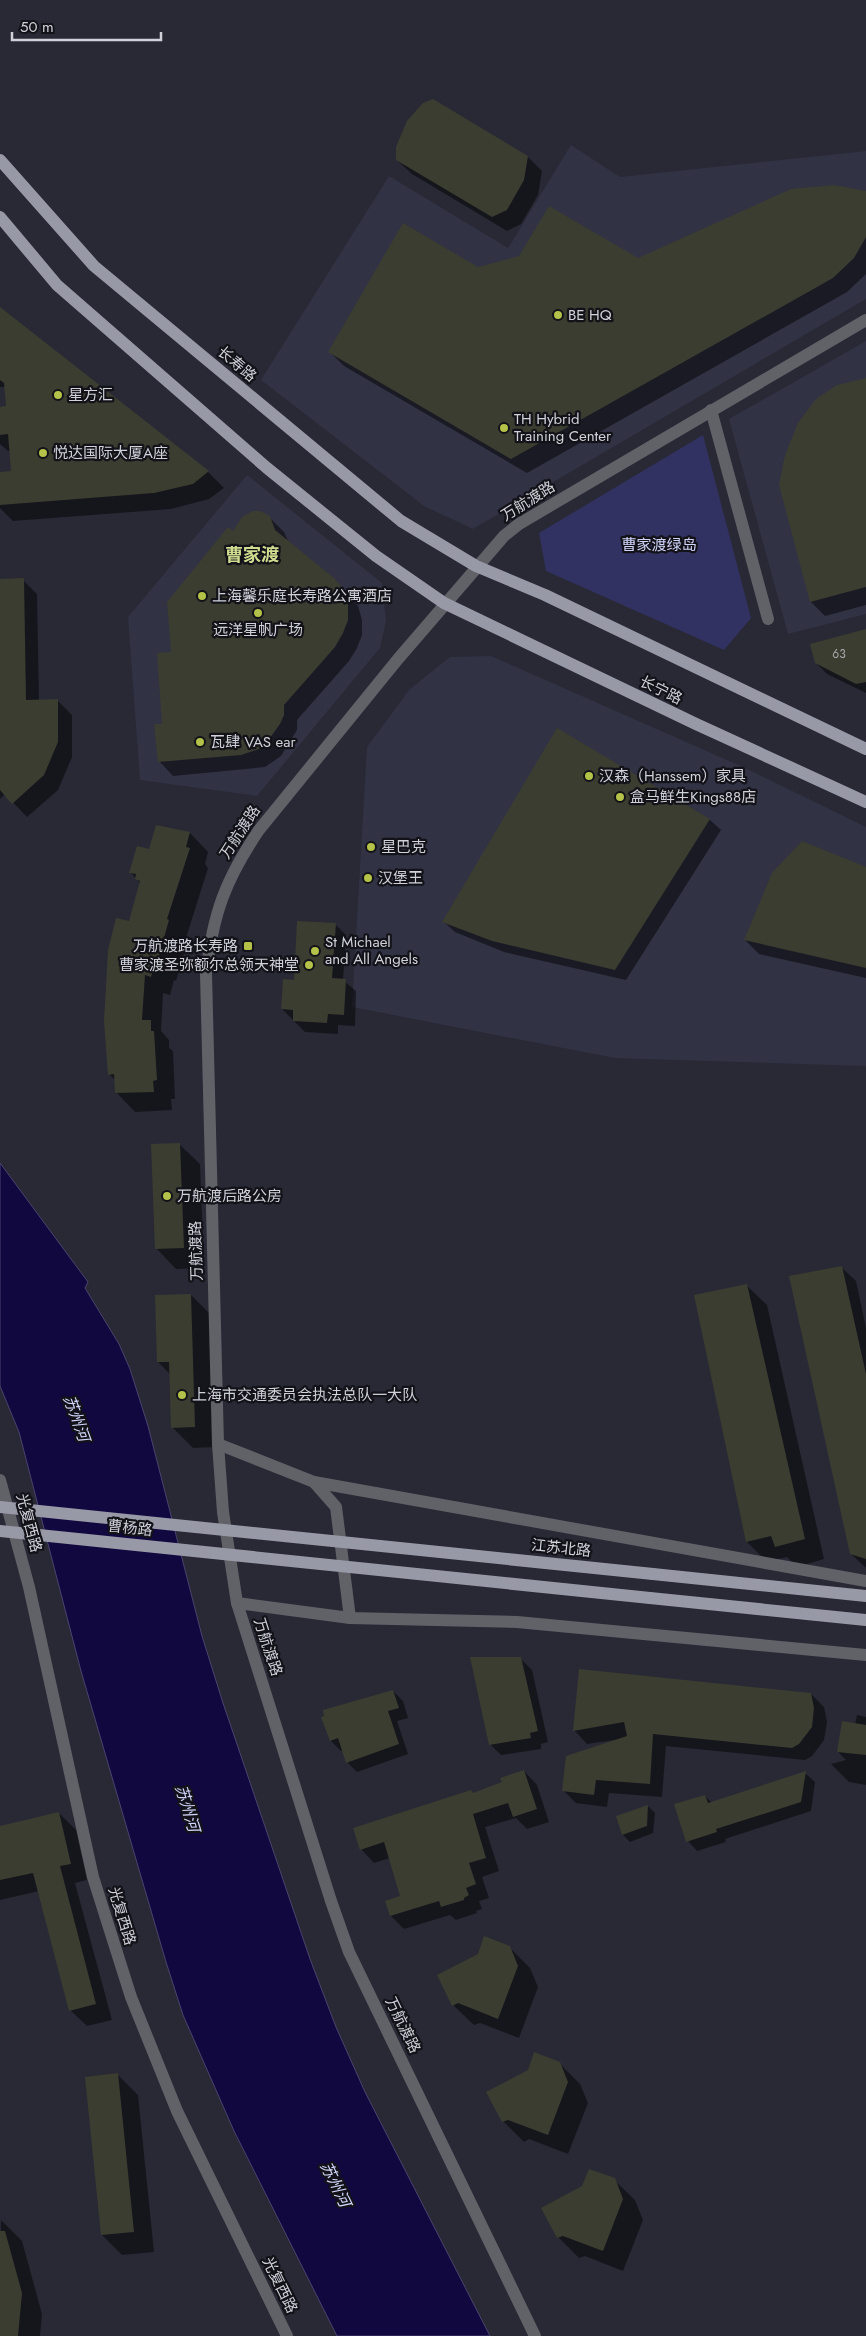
<svg xmlns="http://www.w3.org/2000/svg" width="866" height="2336" viewBox="0 0 866 2336" font-family="Jost,'Noto Sans SC',sans-serif">
<rect width="100%" height="100%" fill="#282935"/>
<!-- built -->
<g fill="#313244">
<polygon points="571,145 620,177 866,151 866,299 473,529 424,506 261,380 389,176 508,248"/>
<polygon points="866,341 866,614 788,634 729,419"/>
<polygon points="247,475 382,583 386,621 380,648 257,796 140,780 128,617"/>
<polygon points="491,656 743,767 866,827 866,1066 615,1058 352,1007 367,747 409,690 450,657"/>
</g>
<!-- green -->
<polygon fill="#323262" points="703,435 751,618 724,650 546,571 539,533"/>
<!-- water -->
<polygon fill="#120840" stroke="#4b446e" points="0,1163 88,1282 85,1288 119,1344 130,1369 148,1426 202,1636 223,1703 310,1959 336,2027 365,2092 490,2336 337,2336 234,2131 183,2015 166,1962 81,1671 19,1432 0,1386"/>
<!-- shadow -->
<g fill="#0007">
<polygon points="528,157 542,171 538,195 521,224 507,231 412,174 397,160"/>
<polygon points="866,192 866,274 847,292 527,473 344,366 329,351 477,268 520,257 638,259"/>
<polygon points="0,309 208,472 224,488 209,499 171,509 13,521 0,508 0,473 12,472 10,451 8,451 0,444 0,408 7,408 5,387 0,387"/>
<polygon points="866,379 866,605 825,616 811,602"/>
<polygon points="269,517 284,532 288,541 333,579 358,606 362,620 362,635 357,648 349,661 297,720 297,730 281,756 265,767 173,776 159,761 173,653 233,533"/>
<polygon points="0,580 23,580 37,594 39,701 57,700 72,715 72,757 58,790 27,817 5,794 0,799"/>
<polygon points="866,630 866,693 827,674 816,663"/>
<polygon points="558,730 710,820 721,830 626,980 504,952 455,932 444,922"/>
<polygon points="157,826 190,833 208,852 205,864 208,868 186,938 188,940 176,981 174,980 170,995 163,993 161,1031 169,1040 169,1048 173,1051 175,1099 171,1099 172,1110 135,1112 117,1093 116,1081 109,1074 130,923 141,884 131,873 150,851"/>
<polygon points="866,868 866,978 759,954 745,940"/>
<polygon points="335,924 346,935 343,980 356,991 355,1026 338,1025 338,1034 305,1032 282,1009"/>
<polygon points="179,1144 200,1164 204,1268 176,1269 156,1248"/>
<polygon points="841,1267 856,1281 866,1328 866,1568 851,1554"/>
<polygon points="746,1285 767,1305 824,1559 797,1567 787,1557 767,1562 747,1542"/>
<polygon points="191,1295 211,1315 215,1447 193,1448 173,1428 171,1375 158,1362"/>
<polygon points="521,1659 532,1670 548,1742 541,1744 541,1749 501,1755 490,1744"/>
<polygon points="580,1671 811,1694 824,1707 827,1722 824,1740 812,1756 805,1760 666,1746 662,1797 609,1793 607,1807 576,1803 563,1790 622,1739 587,1744 574,1730"/>
<polygon points="393,1691 403,1701 408,1718 397,1721 408,1754 357,1772 347,1762 343,1750 341,1751 331,1741 323,1718"/>
<polygon points="857,1715 866,1717 866,1785 849,1782 831,1764 846,1760 838,1752 855,1725"/>
<polygon points="524,1771 537,1785 549,1822 527,1829 516,1818 485,1827 499,1871 482,1877 489,1898 479,1901 482,1909 476,1911 477,1913 456,1920 450,1915 404,1929 391,1916 402,1896 390,1858 374,1863 361,1849 474,1794 503,1783"/>
<polygon points="805,1773 815,1782 811,1811 725,1839 726,1842 697,1851 688,1841 705,1796 712,1803"/>
<polygon points="648,1806 655,1813 653,1833 630,1842 623,1835 617,1817"/>
<polygon points="59,1813 76,1830 87,1880 75,1883 112,2020 87,2026 70,2010 39,1891 0,1900 0,1827"/>
<polygon points="509,1947 530,1968 538,1987 519,2038 480,2023 474,2025 453,2005"/>
<polygon points="559,2063 580,2084 588,2103 568,2154 529,2139 524,2142 503,2121"/>
<polygon points="118,2075 138,2095 154,2252 122,2255 102,2235"/>
<polygon points="614,2180 635,2200 643,2220 623,2271 585,2256 579,2258 558,2237"/>
<polygon points="1,2220 22,2241 42,2314 40,2336 0,2336"/>
</g>
<!-- building -->
<g fill="#3b3d30">
<polygon points="433,99 528,156 524,180 507,210 492,217 396,160 396,147 407,121 423,103"/>
<polygon points="834,185 866,191 866,237 854,258 833,278 511,459 328,352 403,223 478,267 519,256 549,206 638,258 791,189"/>
<polygon points="0,307 209,471 193,484 154,493 0,505 0,472 11,471 8,434 0,435 0,407 6,406 4,383 0,380"/>
<polygon points="866,378 866,587 810,602 779,485 785,455 798,423 816,399 837,385"/>
<polygon points="253,511 260,511 270,516 275,530 334,578 344,590 348,605 348,620 343,633 335,647 284,705 284,715 280,724 267,742 259,749 241,755 158,762 154,724 162,724 157,653 171,652 167,602 228,527 233,531 242,517"/>
<polygon points="24,578 26,700 58,699 58,742 44,775 12,804 0,790 0,579"/>
<polygon points="866,629 866,682 856,684 815,663 810,644"/>
<polygon points="557,728 710,819 615,970 492,941 442,922"/>
<polygon points="156,825 190,832 186,847 190,848 167,919 169,920 157,963 155,962 151,977 145,975 142,1020 151,1020 151,1031 154,1031 157,1080 153,1081 154,1092 115,1093 114,1074 108,1075 104,1021 108,950 116,918 129,921 140,881 135,879 136,874 129,873 137,846 149,849"/>
<polygon points="802,841 866,867 866,968 744,940 772,873"/>
<polygon points="297,921 336,923 332,978 346,979 344,1015 328,1014 327,1023 293,1021 293,1010 281,1009 283,979 294,980"/>
<polygon points="180,1143 184,1248 155,1249 151,1144"/>
<polygon points="842,1266 866,1374 866,1559 850,1554 789,1276"/>
<polygon points="747,1284 805,1539 775,1547 771,1536 746,1542 694,1295"/>
<polygon points="191,1294 195,1427 171,1428 169,1362 157,1362 155,1295"/>
<polygon points="470,1657 521,1657 538,1731 530,1733 531,1738 489,1745"/>
<polygon points="579,1669 811,1693 814,1708 812,1727 799,1744 792,1748 653,1734 650,1784 596,1780 594,1795 562,1791 566,1756 627,1736 624,1722 573,1731"/>
<polygon points="393,1690 399,1708 388,1711 399,1744 346,1763 338,1738 330,1741 321,1717 324,1716 323,1710"/>
<polygon points="842,1721 866,1725 866,1755 837,1752"/>
<polygon points="524,1770 537,1809 513,1817 508,1803 473,1814 486,1858 469,1863 476,1884 466,1888 469,1895 464,1898 464,1900 441,1907 439,1901 390,1916 385,1901 400,1896 384,1842 360,1850 353,1828 471,1790 473,1793 502,1782 500,1778"/>
<polygon points="806,1771 801,1802 716,1829 717,1832 686,1842 674,1804 705,1795 708,1803"/>
<polygon points="648,1805 647,1826 622,1835 616,1816"/>
<polygon points="59,1812 71,1864 60,1866 96,2004 69,2011 33,1873 0,1880 0,1826"/>
<polygon points="484,1936 510,1946 518,1966 498,2019 458,2003 452,2006 437,1975 478,1954"/>
<polygon points="534,2052 560,2062 568,2082 548,2135 508,2120 502,2122 486,2092 528,2070"/>
<polygon points="118,2073 134,2232 101,2235 85,2077"/>
<polygon points="589,2169 615,2178 623,2199 603,2251 563,2236 557,2238 541,2208 582,2186"/>
<polygon points="0,2231 5,2231 22,2293 18,2336 0,2336"/>
</g>
<g fill="none" stroke-linecap="round" stroke-linejoin="round">
<!-- minor -->
<g stroke="#616268" stroke-width="12">
<polyline points="711,410 768,619"/>
<polyline points="218,1444 314,1482 336,1507 350,1618"/>
<polyline points="0,1480 29,1587 93,1877 131,1997 177,2111 287,2336"/>
<polyline points="314,1482 866,1581"/>
<polyline points="237,1603 350,1618 517,1622 866,1655"/>
<path d="M535,2336L349,1952L331,1901L237,1603L223,1512L218,1444L206,974C213,914 225,880 259,830L398,659L504,536L519,524L866,320"/>
</g>
<!-- major -->
<g stroke="#9899a6" stroke-width="12">
<polyline points="0,160 94,266 401,521 476,566 545,595 866,749"/>
<polyline points="0,217 57,285 267,468 376,556 444,603 696,724 866,802"/>
<polyline points="653,1574 866,1596"/>
<polyline points="650,1598 866,1620"/>
</g>
<!-- major-bridge -->
<g stroke="#9899a6" stroke-width="12">
<polyline points="0,1507 653,1574"/>
<polyline points="0,1531 650,1598"/>
</g>
</g>
<!-- markers -->
<g fill="#b4c24a" stroke="#121218" stroke-width="2">
<circle cx="558" cy="315" r="5"/>
<circle cx="58" cy="395" r="5"/>
<circle cx="504" cy="428" r="5"/>
<circle cx="43" cy="453" r="5"/>
<circle cx="202" cy="596" r="5"/>
<circle cx="258" cy="613" r="5"/>
<circle cx="200" cy="742" r="5"/>
<circle cx="589" cy="776" r="5"/>
<circle cx="620" cy="797" r="5"/>
<circle cx="371" cy="847" r="5"/>
<circle cx="368" cy="878" r="5"/>
<rect x="243" y="941" width="10" height="10" rx="2.5"/>
<circle cx="315" cy="951" r="5"/>
<circle cx="309" cy="965" r="5"/>
<circle cx="167" cy="1196" r="5"/>
<circle cx="182" cy="1395" r="5"/>
</g>
<g text-anchor="middle" stroke-width="4.5" stroke-linejoin="round" paint-order="stroke">
<!-- number labels -->
<g font-size="12" fill="#abacaf">
<text x="839" y="658">63</text>
</g>
<!-- poi labels -->
<g font-size="15" fill="#d0d1d9" stroke="#121218" text-anchor="start">
<text x="568" y="320">BE HQ</text>
<text x="68" y="400">星方汇</text>
<text x="514" y="424">TH Hybrid<tspan x="514" dy="17">Training Center</tspan></text>
<text x="53" y="458">悦达国际大厦A座</text>
<text x="212" y="601">上海馨乐庭长寿路公寓酒店</text>
<text x="258" y="635" text-anchor="middle">远洋星帆广场</text>
<text x="210" y="747">瓦肆 VAS ear</text>
<text x="599" y="781">汉森（Hanssem）家具</text>
<text x="630" y="802">盒马鲜生Kings88店</text>
<text x="381" y="852">星巴克</text>
<text x="378" y="883">汉堡王</text>
<text x="325" y="947">St Michael<tspan x="325" dy="17">and All Angels</tspan></text>
<text x="238" y="951" text-anchor="end">万航渡路长寿路</text>
<text x="299" y="970" text-anchor="end">曹家渡圣弥额尔总领天神堂</text>
<text x="177" y="1201">万航渡后路公房</text>
<text x="192" y="1400">上海市交通委员会执法总队一大队</text>
</g>
<!-- street labels -->
<g font-size="15" fill="#d0d1d9" stroke="#121218">
<text transform="translate(237 364) rotate(40)" y="5">长寿路</text>
<text transform="translate(528 501) rotate(-32)" y="5">万航渡路</text>
<text transform="translate(661 690) rotate(26)" y="5">长宁路</text>
<text transform="translate(240 832) rotate(-57)" y="5">万航渡路</text>
<text transform="translate(196 1251) rotate(-92)" y="5">万航渡路</text>
<text transform="translate(29 1523) rotate(75)" y="5">光复西路</text>
<text transform="translate(130 1528) rotate(6)" y="5">曹杨路</text>
<text transform="translate(561 1548) rotate(6)" y="5">江苏北路</text>
<text transform="translate(268 1647) rotate(72)" y="5">万航渡路</text>
<text transform="translate(122 1916) rotate(73)" y="5">光复西路</text>
<text transform="translate(403 2025) rotate(64)" y="5">万航渡路</text>
<text transform="translate(280 2285) rotate(64)" y="5">光复西路</text>
</g>
<!-- park labels -->
<g font-size="15" fill="#d1d5fa" stroke="#121218">
<text x="659" y="550">曹家渡绿岛</text>
</g>
<!-- water labels -->
<g font-size="16" font-style="italic" fill="#d0d4f9" stroke="#121218">
<text transform="translate(77 1418) rotate(70)" y="6">苏州河</text>
<text transform="translate(188 1808) rotate(73)" y="6">苏州河</text>
<text transform="translate(336 2184) rotate(64)" y="6">苏州河</text>
</g>
<!-- quarter labels -->
<g font-size="18" font-weight="bold" fill="#cfdb8e" stroke="#121218">
<text x="252" y="561">曹家渡</text>
</g>
</g>
<!-- scale -->
<path d="M12 32v8h149v-8" fill="none" stroke="#d0d1d9" stroke-width="2.5"/>
<text x="20" y="32" font-size="15" fill="#d0d1d9" stroke="#121218" stroke-width="4" paint-order="stroke">50 m</text>
</svg>
